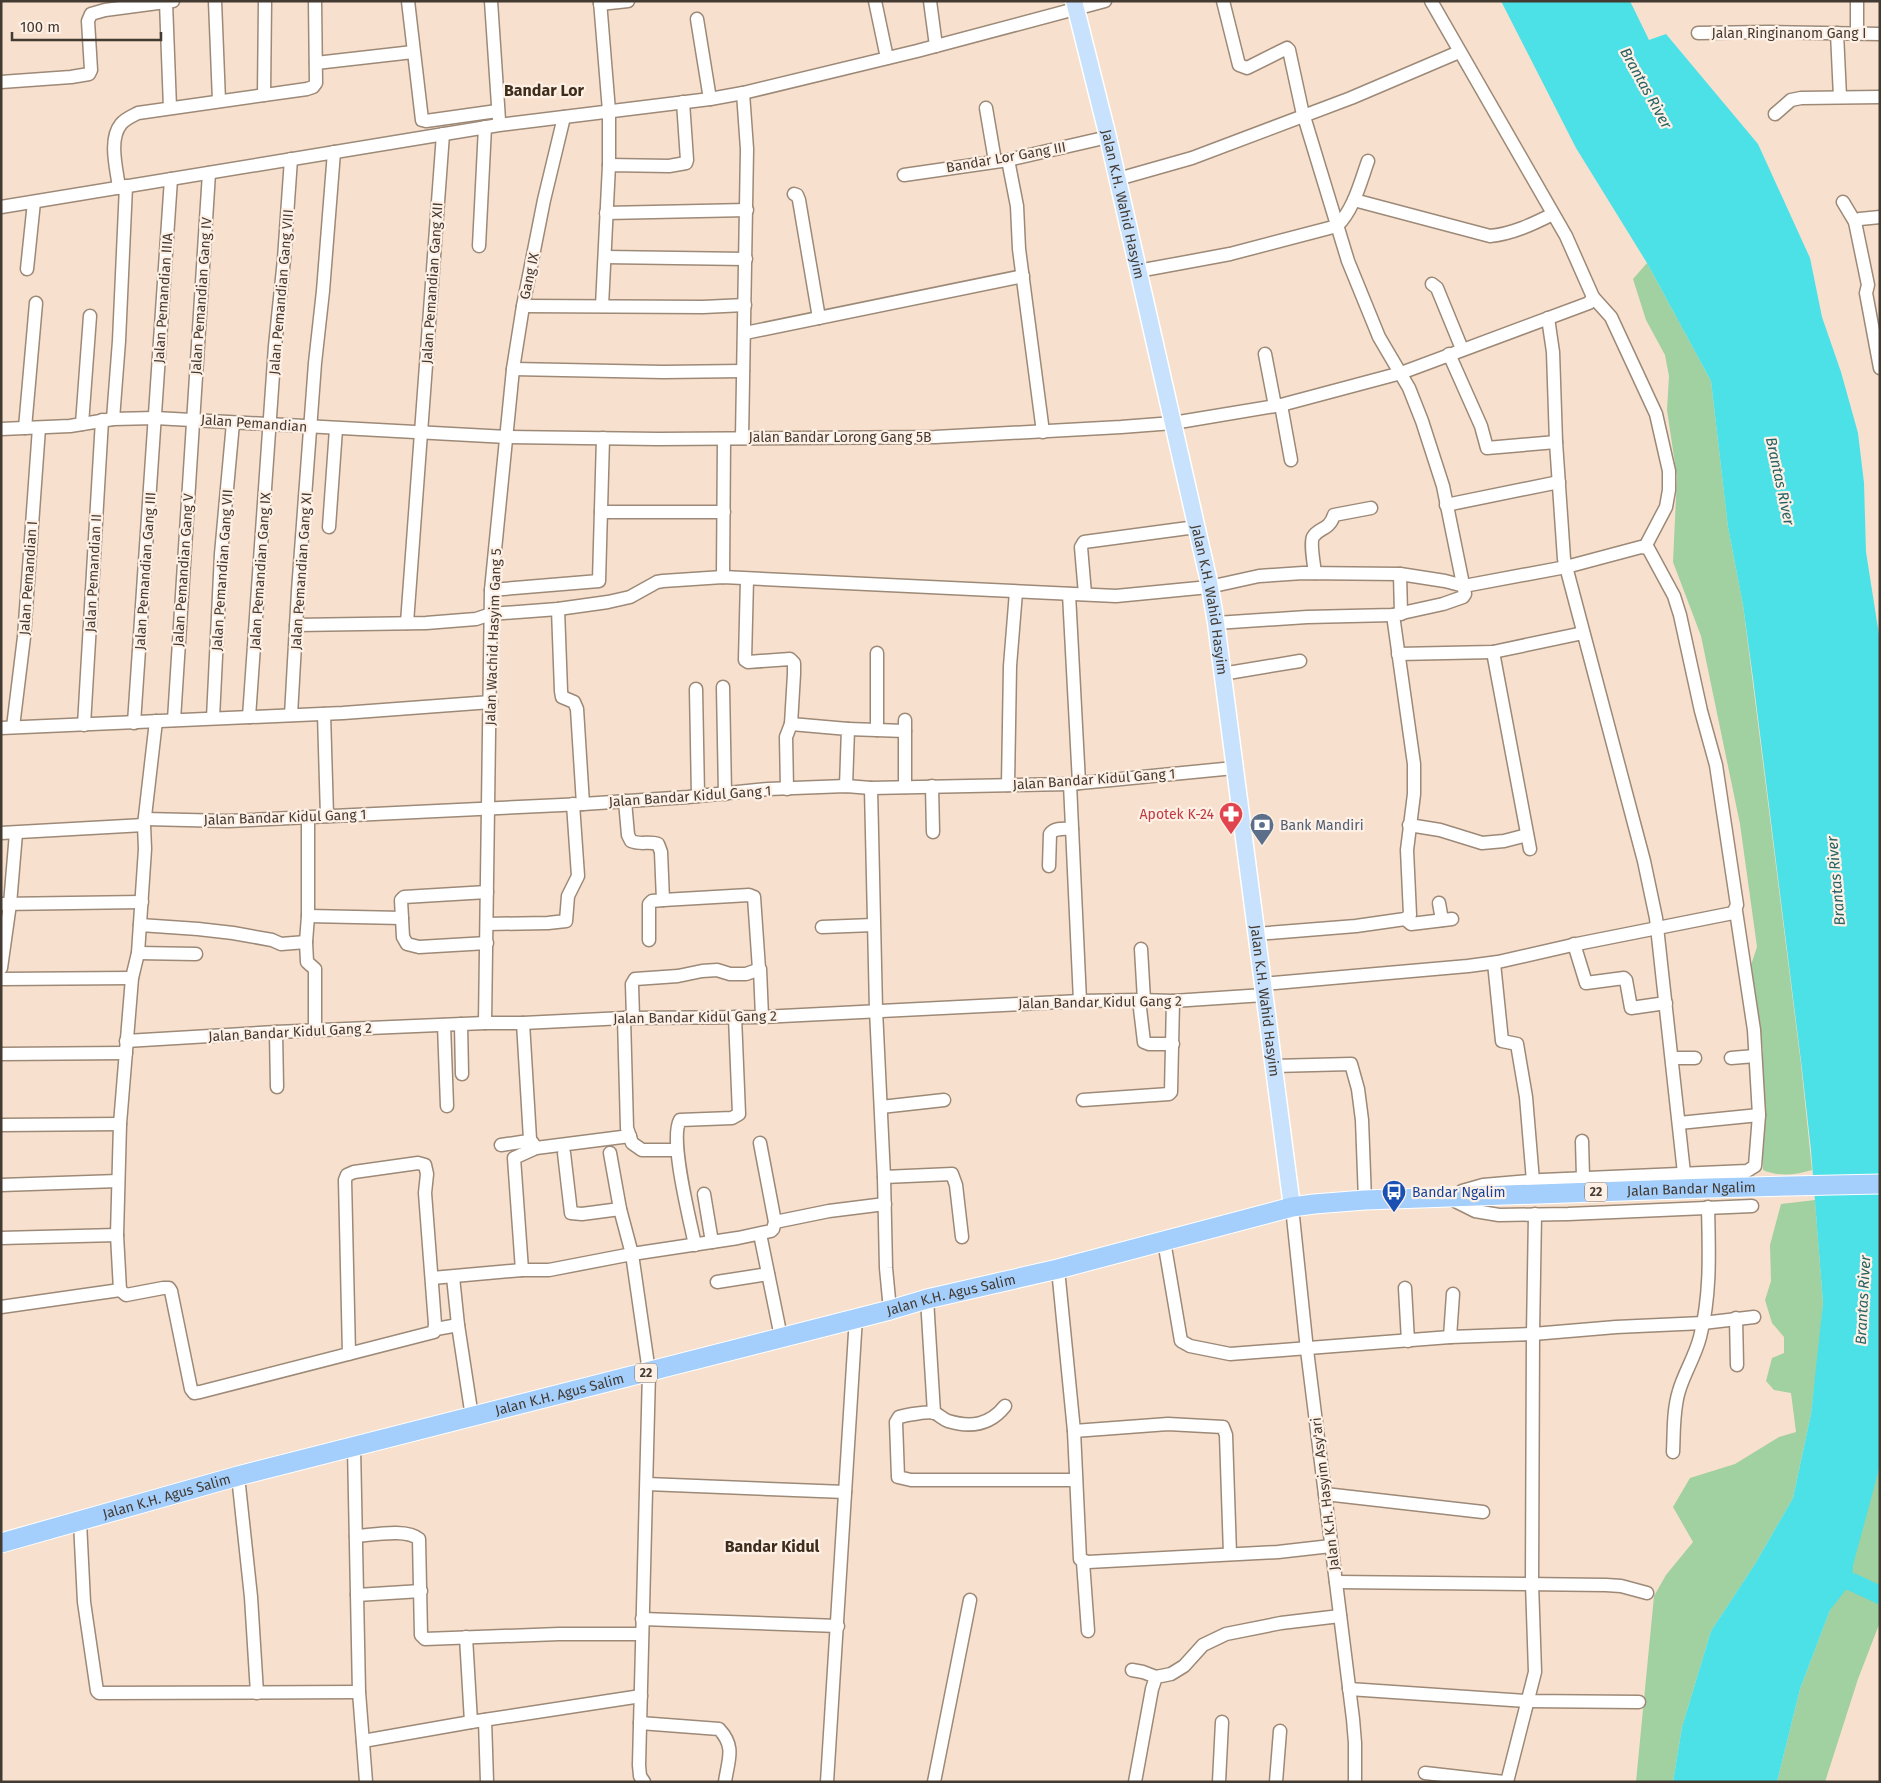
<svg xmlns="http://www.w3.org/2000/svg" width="1881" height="1783" viewBox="0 0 1881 1783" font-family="'Fira Sans',sans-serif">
<rect width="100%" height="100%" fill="#f7e1ce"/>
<!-- green -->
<g fill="#a1d0a1">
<path d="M1647,263L1711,381L1728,527L1743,605L1801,1064L1812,1170C1796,1175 1779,1177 1763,1170V1051L1751,965L1757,947L1740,824L1701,636L1673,562L1677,477L1667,410L1669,376L1665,355L1646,320L1633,279Z"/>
<polygon points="1815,1200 1823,1303 1820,1341 1811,1414 1793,1498 1755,1564 1711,1631 1682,1727 1673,1782 1636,1782 1654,1596 1666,1575 1693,1542 1673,1507 1690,1478 1735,1464 1779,1437 1796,1432 1791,1393 1774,1390 1766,1381 1772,1358 1784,1353 1784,1337 1772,1323 1765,1300 1771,1281 1770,1245 1781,1204"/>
<polygon points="1880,1461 1880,1622 1858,1679 1825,1782 1777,1782 1800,1689 1830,1610 1878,1473"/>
</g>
<!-- water -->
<polygon fill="#4ce0e7" points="1501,1 1630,1 1649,40 1666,34 1758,144 1810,258 1822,317 1841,372 1858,433 1864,483 1866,552 1880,641 1880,1461 1878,1473 1853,1565 1852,1582 1830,1610 1800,1689 1777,1782 1673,1782 1682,1727 1711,1631 1755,1564 1793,1498 1811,1414 1823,1303 1811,1150 1802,1069 1753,678 1743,605 1728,527 1711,381 1647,263 1576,148"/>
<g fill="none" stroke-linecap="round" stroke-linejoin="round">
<!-- river -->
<polyline stroke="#4ce0e7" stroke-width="18" points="1829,1575 1852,1582 1880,1595"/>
<defs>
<g id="minor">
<polyline points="215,1 219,101"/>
<polyline points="408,1 422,120 426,121 497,111"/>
<polyline points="491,1 499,120"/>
<polyline points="600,1 609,111 609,165"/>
<polyline points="875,1 887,58"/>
<polyline points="930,1 936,46"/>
<polyline points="166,2 170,108"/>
<polyline points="600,4 628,1"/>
<polyline points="697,19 710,99"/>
<polyline points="1698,33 1769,32 1880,34"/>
<polyline points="1837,33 1840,97"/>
<polyline points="1857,33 1857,1"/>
<polyline points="316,63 413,52"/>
<polyline points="1,82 71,77 89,74 91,70 88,21 91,14 105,10 173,1"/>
<polyline points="264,95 265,1"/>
<polyline points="986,108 995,161"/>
<polyline points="1775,114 1791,100 1801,98 1880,97"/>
<polyline points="1008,160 1017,206 1019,249 1043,432"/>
<polyline points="904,175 1008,160 1108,137"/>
<polyline points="1118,179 1192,158 1351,98 1459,52"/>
<path d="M119,188C117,170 108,140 121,124C125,119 132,116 138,113L307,89L313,87L316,83L315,1"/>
<polyline points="794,194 797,195 799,200 819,318"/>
<path d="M1354,200L1490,236C1512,234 1533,224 1553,214"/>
<polyline points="1843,202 1855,222 1868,285 1866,293 1880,368"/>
<polyline points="1,207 499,125 710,99 743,93 917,51 1105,1"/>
<polyline points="606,213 747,210"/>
<polyline points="1855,222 1860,219 1880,217"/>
<polyline points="479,246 485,127"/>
<polyline points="605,257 746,259"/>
<polyline points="27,269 34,202"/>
<path d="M1138,271L1230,254L1337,226C1354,209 1360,183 1368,161"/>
<polyline points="1432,284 1437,288 1462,349"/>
<polyline points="1593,297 1611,317 1656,414 1669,471 1669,490 1666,507 1645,547"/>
<polyline points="523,306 703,307 745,305"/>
<polyline points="602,306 609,165 669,166 686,163 687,160 683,102"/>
<polyline points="1548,318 1553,352 1556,442 1564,559 1644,861 1656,918 1684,1173"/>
<polyline points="745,333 1023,276"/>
<polyline points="1265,354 1275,406"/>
<polyline points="1449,354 1481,426 1487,448 1556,442"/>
<polyline points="513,369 663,372 743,371"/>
<polyline points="1281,405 1291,460"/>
<polyline points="113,419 119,341 126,186"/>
<polyline points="82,424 90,316"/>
<polyline points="25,428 36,303"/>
<polyline points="1,429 70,426 113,419 155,418 507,437 658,439 935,437 1121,427 1173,423 1281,405 1401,373 1589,303 1593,297 1566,236 1431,1"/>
<polyline points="742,438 747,149 743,93"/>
<polyline points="1446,505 1559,482"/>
<polyline points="601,512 724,512"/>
<polyline points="329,527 336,429"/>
<path d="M1315,573C1314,565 1310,543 1313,537C1319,527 1329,531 1334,515L1371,508"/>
<polyline points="1400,574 1401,614"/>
<polyline points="723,577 724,439"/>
<polyline points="747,579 745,660 748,662 790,659 794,663 794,674 791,724 786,737 787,789"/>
<polyline points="491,590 599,581 603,438"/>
<polyline points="1069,594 1079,783"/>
<polyline points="1085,594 1081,547 1084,542 1196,527"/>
<polyline points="558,609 561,691 562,697 574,702 577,709 583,804"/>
<polyline points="407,623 443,134"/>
<polyline points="1216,623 1307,617 1393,615 1443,604 1463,597 1465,594 1443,486 1422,421 1409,388 1379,337 1348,261 1302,110 1289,50 1287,48 1247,68 1239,65 1223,1"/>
<polyline points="296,625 426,623 476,619 491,614 558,609 608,602 630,597 657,582 663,581 723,577 1116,596 1209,587 1259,576 1303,573 1400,574 1445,581 1464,586 1566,567 1641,547 1648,548 1674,596 1680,615 1701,711 1716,765 1737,905 1733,913 1577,944 1498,962 1468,966 1263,984"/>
<polyline points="1493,652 1530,849"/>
<polyline points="877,653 877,730"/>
<polyline points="1398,654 1493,652 1583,633"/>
<polyline points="1222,674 1300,661"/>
<polyline points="723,687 725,794"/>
<polyline points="696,689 698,796"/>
<polyline points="324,714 327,816"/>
<polyline points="291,715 298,591 315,363 323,291 334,152"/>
<polyline points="249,717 275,346 284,259 291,159"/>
<polyline points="213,718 221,554 233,423"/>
<polyline points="174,720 209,173"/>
<polyline points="156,721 144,825 145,849 138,953 132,978 120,1124 117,1235 120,1290 126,1295 163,1288 169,1288 171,1291 191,1389 194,1393 200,1392 434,1332 435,1324 425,1193 427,1174 425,1165 418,1163 354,1172 347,1175 345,1180 349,1354"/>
<polyline points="134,723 171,179"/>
<polyline points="791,724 848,729 846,786"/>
<polyline points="84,725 102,420"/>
<polyline points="13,727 24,637 39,428"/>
<polyline points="1,728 343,713 491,702"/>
<polyline points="848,729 905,731"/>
<polyline points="1070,784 1080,1001"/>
<polyline points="1008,785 1010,666 1016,592"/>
<polyline points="932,786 933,832"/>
<polyline points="905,787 905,720"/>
<polyline points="871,788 876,1010 884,1177 886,1268 890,1310"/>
<path d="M625,801L628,835L631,841C640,845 649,841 658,844L661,852L663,900L652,901L649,904V940"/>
<polyline points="308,817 308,916 306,942 307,962 315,969 315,1030"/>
<polyline points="145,819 228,821 583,804 688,797 768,789 846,786 871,788 1070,784 1234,768"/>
<polyline points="1409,825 1440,830 1482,843 1504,841 1527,835"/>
<polyline points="1,833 144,825"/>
<path d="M1049,866L1050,834C1055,827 1065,829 1072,829"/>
<polyline points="487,892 404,897 401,900 403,937 407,944 419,947 487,943"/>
<polyline points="663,900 749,895 754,897 759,969"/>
<polyline points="1439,903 1442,920"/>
<polyline points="1,904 142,902"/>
<polyline points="308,916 402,918"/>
<polyline points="1405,919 1411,924 1452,919"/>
<polyline points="487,924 548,923 566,921 568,896 578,876 573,804"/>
<polyline points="140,925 198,929 233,933 272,940 281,944 306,942"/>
<polyline points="822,927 873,925"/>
<polyline points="1256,934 1356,926 1405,919 1410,915 1407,850 1414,794 1414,764 1393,615"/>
<polyline points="1574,944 1586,983 1624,978 1626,980 1631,1008 1666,1003"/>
<polyline points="1141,949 1144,1000"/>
<polyline points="138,953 196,954"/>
<polyline points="1494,963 1502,1041 1517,1044 1526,1097 1533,1181"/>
<polyline points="1,968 10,904 16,833"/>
<polyline points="1,979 132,978"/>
<polyline points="1139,1000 1144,1042 1149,1044 1173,1044"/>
<polyline points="624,1018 627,1128 632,1143 642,1150 677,1150"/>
<polyline points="633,1018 632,984 635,979 678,976 702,971 717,970 730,974 746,974 760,969 762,1017"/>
<polyline points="485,1023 491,590 513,369 523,306 544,200 564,117"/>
<polyline points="461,1024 462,1074"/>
<polyline points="444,1025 447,1106"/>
<polyline points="276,1032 277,1087"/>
<polyline points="126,1041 276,1032 485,1023 523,1023 624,1018 762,1017 1080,1001 1139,1000 1173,1001 1264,995"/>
<polyline points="1,1054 126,1053"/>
<polyline points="1672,1058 1695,1058"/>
<polyline points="1731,1058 1755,1056"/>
<polyline points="1274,1066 1351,1064 1358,1089 1362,1120 1365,1200"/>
<polyline points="1083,1100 1169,1094 1171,1092 1173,1001"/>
<polyline points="881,1107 944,1100"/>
<polyline points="1679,1123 1759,1115"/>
<polyline points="1,1125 120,1124"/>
<polyline points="1582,1141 1583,1177"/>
<polyline points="532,1142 536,1148 630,1136"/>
<polyline points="501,1145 528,1141 530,1139 523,1023"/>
<polyline points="564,1153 571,1213 582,1214 620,1209"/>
<polyline points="610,1153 620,1209 632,1254 649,1372 639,1765 640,1776 644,1782"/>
<polyline points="884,1177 952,1174 956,1185 962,1237"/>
<polyline points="1,1185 118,1181"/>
<polyline points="1462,1191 1483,1185 1542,1180 1747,1171 1755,1166 1759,1115 1754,1030 1736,911"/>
<polyline points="704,1194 712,1242"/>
<polyline points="1451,1199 1475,1211 1499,1215 1568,1214 1752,1206"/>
<polyline points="1292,1207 1307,1350 1353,1719 1355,1743 1355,1782"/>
<polyline points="1535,1214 1533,1334 1616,1327 1703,1323 1754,1317"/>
<polyline points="775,1222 829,1211 885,1204"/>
<polyline points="760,1234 781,1337"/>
<polyline points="1,1238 117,1235"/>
<polyline points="1164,1241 1181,1341 1190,1346 1230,1354 1450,1337 1533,1334 1532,1583 1535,1672 1507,1782"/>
<path d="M695,1245C690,1220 669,1139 680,1120L732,1118L739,1114L735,1017"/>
<polyline points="1058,1269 1074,1431 1080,1559 1088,1562 1278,1552 1331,1546"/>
<polyline points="522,1270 514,1158 536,1148"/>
<polyline points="453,1277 458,1325"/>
<polyline points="432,1278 522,1270 549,1270 632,1254 738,1238 771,1231 773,1229 775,1222 760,1143"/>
<polyline points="717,1282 768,1274"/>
<polyline points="1405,1288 1408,1341"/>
<polyline points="927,1299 934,1413"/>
<polyline points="1,1307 120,1290"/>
<polyline points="1736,1318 1737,1365"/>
<polyline points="436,1329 458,1325 472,1417"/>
<polyline points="1450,1337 1453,1294"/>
<path d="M1005,1406C990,1425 971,1428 948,1421C943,1419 939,1415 935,1413C929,1411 906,1415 899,1417L896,1422L898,1477L911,1480H1076"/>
<polyline points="1074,1431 1168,1424 1223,1427 1226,1435 1230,1554"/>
<polyline points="354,1447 359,1692 366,1782"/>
<path d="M1673,1452C1674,1432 1673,1410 1679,1391C1684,1373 1695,1357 1700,1337C1711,1295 1709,1251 1708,1207"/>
<polyline points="238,1476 251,1597 257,1693"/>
<polyline points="647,1484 845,1492"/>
<polyline points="1325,1494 1483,1512"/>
<polyline points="80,1522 84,1602 97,1691 99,1693 359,1692"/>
<path d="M356,1536C372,1535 407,1528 419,1539L421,1635L425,1639L559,1634H642"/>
<polyline points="1083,1562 1088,1631"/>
<polyline points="1336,1582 1606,1585 1621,1586 1647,1593"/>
<polyline points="357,1595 421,1591"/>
<polyline points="642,1619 838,1626"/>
<polyline points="466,1637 471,1722"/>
<polyline points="1132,1670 1143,1672 1156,1677"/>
<polyline points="1349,1689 1527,1701 1639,1702"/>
<polyline points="485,1720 487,1782"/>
<path d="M640,1723L719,1729C736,1747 728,1760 725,1782"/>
<polyline points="363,1741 471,1722 641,1696"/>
<polyline points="1425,1773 1504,1782"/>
<polyline points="827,1782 856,1317"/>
<polyline points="934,1782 970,1600"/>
<polyline points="1135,1782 1152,1689 1156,1677 1171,1674 1184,1666 1203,1645 1226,1634 1281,1623 1340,1616"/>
<polyline points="1219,1782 1222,1722"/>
<polyline points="1276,1782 1280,1731"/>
</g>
<g id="major">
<path id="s1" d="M1074,1L1108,137L1209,582L1216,623L1292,1207"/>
</g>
<g id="highway">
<path id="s2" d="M1,1543L238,1476L890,1310L927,1299L1058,1269L1292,1207L1314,1204L1365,1200L1708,1188L1880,1184"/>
</g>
</defs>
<!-- minor casing -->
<use href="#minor" stroke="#9d8977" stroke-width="15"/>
<!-- major casing -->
<use href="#major" stroke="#fff" stroke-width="19"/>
<!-- highway casing -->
<use href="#highway" stroke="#fff" stroke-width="21"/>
<!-- minor -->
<use href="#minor" stroke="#fff" stroke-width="12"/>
<!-- major -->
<use href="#major" stroke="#c8e2fd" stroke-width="16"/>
<!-- highway -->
<use href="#highway" stroke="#a4cefb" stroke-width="19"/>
</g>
<!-- icons -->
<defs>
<symbol id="pharmacy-pin" viewBox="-11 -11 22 30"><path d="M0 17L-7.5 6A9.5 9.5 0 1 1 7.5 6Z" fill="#e0444e" stroke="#fef0e5"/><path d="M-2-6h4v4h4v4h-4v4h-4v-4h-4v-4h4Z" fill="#fff"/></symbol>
<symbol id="bank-pin" viewBox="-11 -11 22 30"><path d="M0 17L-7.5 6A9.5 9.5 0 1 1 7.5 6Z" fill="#5c6f8a" stroke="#fef0e5"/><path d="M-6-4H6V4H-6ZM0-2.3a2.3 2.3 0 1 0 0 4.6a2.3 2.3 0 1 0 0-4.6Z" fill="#fff"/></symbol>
<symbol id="bus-pin" viewBox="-11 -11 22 30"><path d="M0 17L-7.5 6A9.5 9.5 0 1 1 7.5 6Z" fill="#1a4fb4" stroke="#fef0e5"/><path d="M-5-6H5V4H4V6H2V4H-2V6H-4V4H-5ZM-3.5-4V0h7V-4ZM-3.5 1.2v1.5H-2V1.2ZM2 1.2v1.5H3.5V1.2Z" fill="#fff"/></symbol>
</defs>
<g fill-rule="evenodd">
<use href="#pharmacy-pin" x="1217" y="800" width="28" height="38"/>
<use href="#bank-pin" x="1248" y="811" width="28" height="38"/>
<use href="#bus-pin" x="1380" y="1178" width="28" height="38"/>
</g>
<g text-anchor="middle" stroke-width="4.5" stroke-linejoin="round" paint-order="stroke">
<!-- shield labels -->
<g fill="#fef0e5" stroke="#7b7168" stroke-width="1">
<rect x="1585" y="1182.5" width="22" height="19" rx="4"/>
<rect x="635" y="1363.5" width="22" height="19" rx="4"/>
</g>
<g font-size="12" font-weight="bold" fill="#433a32">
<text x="1596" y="1196">22</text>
<text x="646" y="1377">22</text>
</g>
<!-- street labels -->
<g font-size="14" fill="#433a32" stroke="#fef0e5">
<text x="1789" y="38">Jalan Ringinanom Gang I</text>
<text transform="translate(1006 157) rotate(-10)" y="5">Bandar Lor Gang III</text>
<text dy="5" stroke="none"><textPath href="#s1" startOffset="209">Jalan K.H. Wahid Hasyim</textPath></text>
<text transform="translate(529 276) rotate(-78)" y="5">Gang IX</text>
<text transform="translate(432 283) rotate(-86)" y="5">Jalan Pemandian Gang XII</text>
<text transform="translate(281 292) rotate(-85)" y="5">Jalan Pemandian Gang VIII</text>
<text transform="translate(201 296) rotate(-86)" y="5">Jalan Pemandian Gang IV</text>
<text transform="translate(163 298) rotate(-86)" y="5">Jalan Pemandian IIIA</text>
<text transform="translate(254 423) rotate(4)" y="5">Jalan Pemandian</text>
<text x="840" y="442">Jalan Bandar Lorong Gang 5B</text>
<text transform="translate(183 570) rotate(-86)" y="5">Jalan Pemandian Gang V</text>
<text transform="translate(222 570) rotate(-86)" y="5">Jalan Pemandian Gang VII</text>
<text transform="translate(145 571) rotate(-86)" y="5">Jalan Pemandian Gang III</text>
<text transform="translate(260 571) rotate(-86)" y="5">Jalan Pemandian Gang IX</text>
<text transform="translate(301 571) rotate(-86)" y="5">Jalan Pemandian Gang XI</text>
<text transform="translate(93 573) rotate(-87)" y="5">Jalan Pemandian II</text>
<text transform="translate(28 578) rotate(-86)" y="5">Jalan Pemandian I</text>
<text dy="5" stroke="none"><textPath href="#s1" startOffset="614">Jalan K.H. Wahid Hasyim</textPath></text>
<text transform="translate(493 637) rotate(-88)" y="5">Jalan Wachid Hasyim Gang 5</text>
<text transform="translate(1094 779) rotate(-4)" y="5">Jalan Bandar Kidul Gang 1</text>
<text transform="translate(690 796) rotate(-4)" y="5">Jalan Bandar Kidul Gang 1</text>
<text transform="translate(285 817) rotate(-2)" y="5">Jalan Bandar Kidul Gang 1</text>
<text dy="5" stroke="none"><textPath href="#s1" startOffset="1019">Jalan K.H. Wahid Hasyim</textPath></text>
<text transform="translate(1100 1002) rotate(-1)" y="5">Jalan Bandar Kidul Gang 2</text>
<text transform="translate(695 1017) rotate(-1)" y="5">Jalan Bandar Kidul Gang 2</text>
<text transform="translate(290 1032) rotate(-3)" y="5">Jalan Bandar Kidul Gang 2</text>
<text dy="5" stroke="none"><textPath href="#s2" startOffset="1734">Jalan Bandar Ngalim</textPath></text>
<text dy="5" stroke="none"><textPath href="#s2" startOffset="982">Jalan K.H. Agus Salim</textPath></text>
<text dy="5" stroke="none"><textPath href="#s2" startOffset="578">Jalan K.H. Agus Salim</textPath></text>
<text transform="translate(1325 1494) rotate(-97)" y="5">Jalan K.H. Hasyim Asy'ari</text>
<text dy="5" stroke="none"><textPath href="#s2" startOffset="172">Jalan K.H. Agus Salim</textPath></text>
</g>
<!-- health labels -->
<g font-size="14" fill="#be3a42" stroke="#fef0e5" text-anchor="end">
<text x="1214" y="819">Apotek K-24</text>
</g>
<!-- service labels -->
<g font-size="14" fill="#4e5e75" stroke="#fef0e5" text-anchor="start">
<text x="1280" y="830">Bank Mandiri</text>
</g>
<!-- transit labels -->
<g font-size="14" fill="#164399" stroke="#fef0e5" text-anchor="start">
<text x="1412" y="1197">Bandar Ngalim</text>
</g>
<!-- water labels -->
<g font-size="15" font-style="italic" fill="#256164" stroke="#fef0e5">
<text transform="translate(1646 88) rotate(61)" y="5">Brantas River</text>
<text transform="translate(1780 481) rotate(78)" y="5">Brantas River</text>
<text transform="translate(1836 881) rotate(-95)" y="5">Brantas River</text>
<text transform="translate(1863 1300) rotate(-87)" y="5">Brantas River</text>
</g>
<!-- quarter labels -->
<g font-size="16" font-weight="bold" fill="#3d2d1d" stroke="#fef0e5">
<text x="544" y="96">Bandar Lor</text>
<text x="772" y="1552">Bandar Kidul</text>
</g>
</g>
<!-- border -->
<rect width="1881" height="1783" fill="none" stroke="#433a32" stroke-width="5"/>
<!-- scale -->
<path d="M12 32v8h149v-8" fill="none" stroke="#433a32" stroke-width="2.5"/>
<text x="20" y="32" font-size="15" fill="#433a32" stroke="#fef0e5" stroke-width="4" paint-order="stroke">100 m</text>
</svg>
